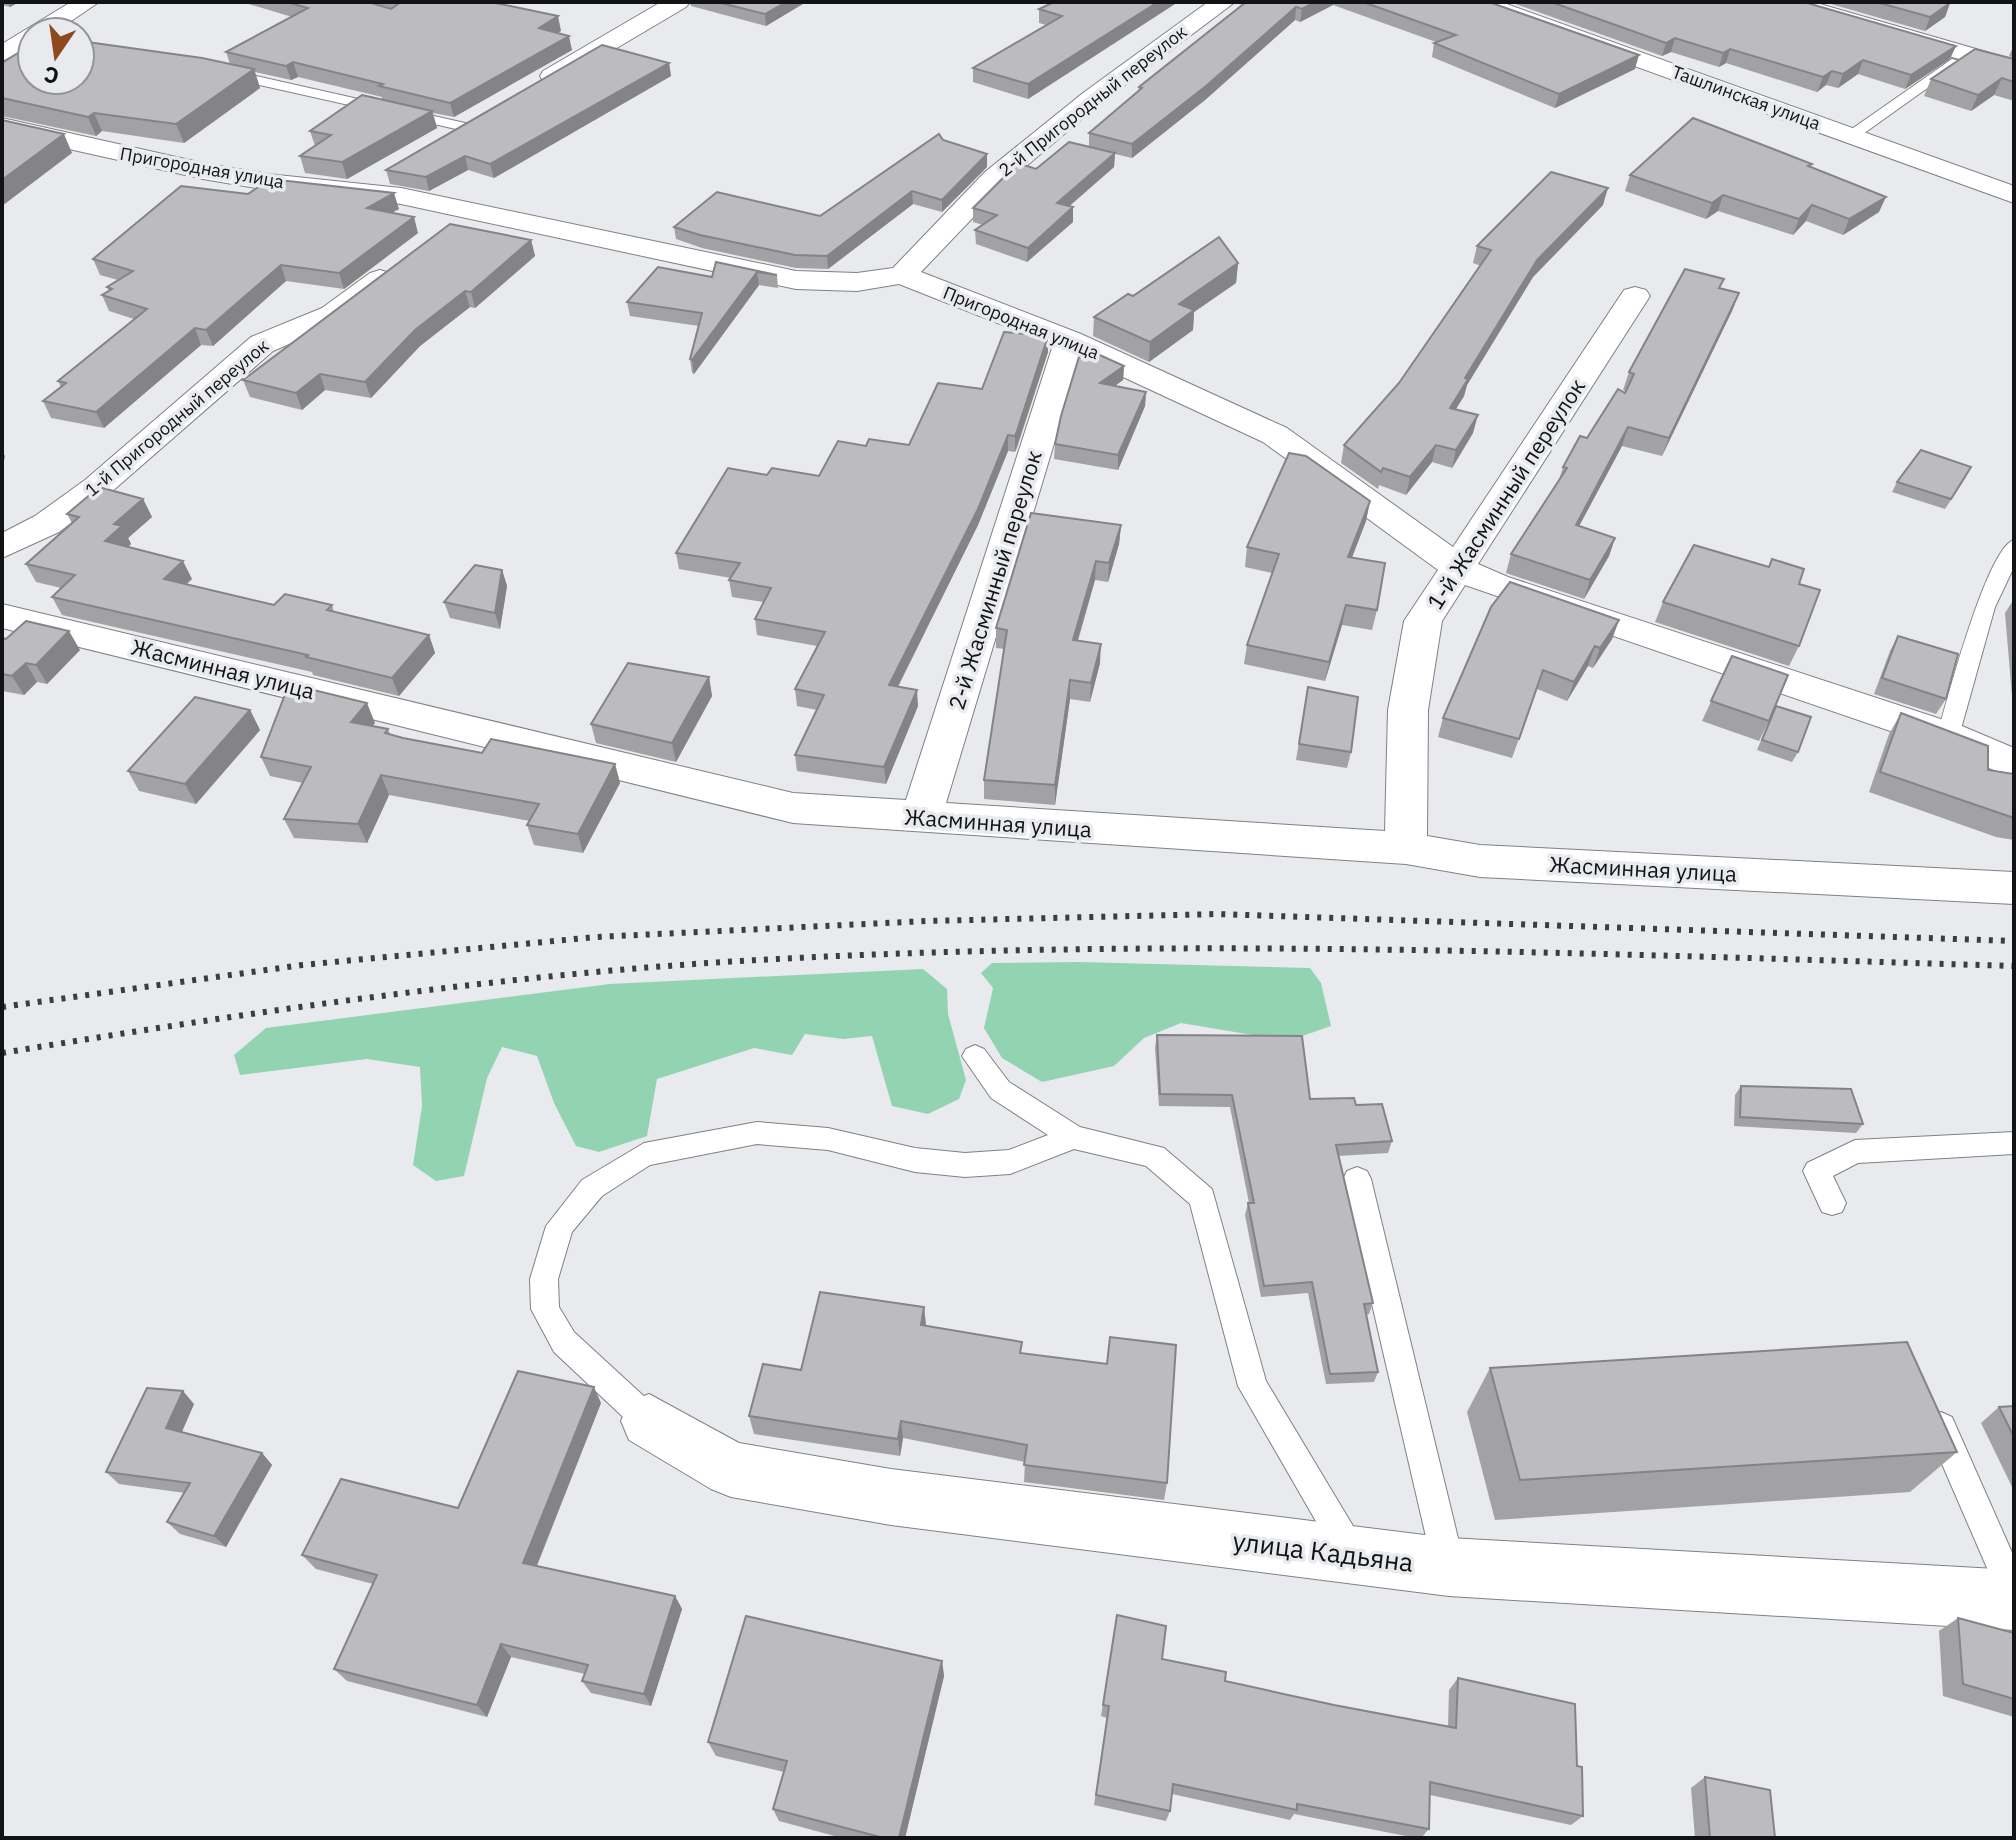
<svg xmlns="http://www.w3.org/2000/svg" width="2016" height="1840" viewBox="0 0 2016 1840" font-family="'IBM Plex Sans',sans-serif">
<rect width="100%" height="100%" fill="#e8eaee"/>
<!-- green -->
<g fill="#92d3b1">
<polygon points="1079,962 1310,968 1321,983 1331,1026 1288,1041 1181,1023 1144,1038 1114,1066 1042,1082 1002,1058 984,1028 993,988 981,973 992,963"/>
<polygon points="923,969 947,989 948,1014 966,1080 959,1099 928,1114 892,1106 872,1036 843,1039 805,1034 792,1055 754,1048 657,1079 647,1136 599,1152 576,1146 554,1103 537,1056 502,1047 487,1078 464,1176 436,1181 413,1165 422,1106 420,1067 367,1059 240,1075 234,1055 266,1028 610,984"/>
</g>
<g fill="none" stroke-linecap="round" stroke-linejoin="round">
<defs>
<g id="lane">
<polygon points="1952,59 1964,62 1856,139 1846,139 1846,133"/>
<polygon points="225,69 465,123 472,127 465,131 220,76 220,70"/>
<path d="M2014,540V567L1995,607L1959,736L1956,741H1940L1937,736C1946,704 1987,547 2014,540Z"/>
<polygon points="975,1045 984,1049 1009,1082 1080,1127 1164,1148 1212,1189 1266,1381 1362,1541 1367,1552 1362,1563 1351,1568 1340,1563 1238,1386 1190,1204 1146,1166 1074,1149 1010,1174 965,1177 915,1172 828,1150 757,1144 650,1165 602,1196 572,1232 558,1279 559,1307 574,1332 660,1411 664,1421 660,1431 649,1436 638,1431 554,1352 531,1309 530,1279 546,1226 582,1180 644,1143 757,1122 828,1128 915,1148 965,1153 1009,1150 1048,1135 991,1098 962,1056 966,1049"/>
<polygon points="2014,1132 2014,1154 1858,1163 1833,1176 1846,1203 1842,1212 1832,1215 1822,1212 1803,1171 1807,1163 1855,1140"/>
<polygon points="1357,1167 1367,1171 1371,1179 1465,1567 1460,1578 1449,1583 1438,1578 1433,1567 1343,1179 1347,1171"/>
<polygon points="1941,1412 1952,1417 2014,1557 2014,1610 2003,1605 1926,1427 1930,1417"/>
</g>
<g id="street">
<polygon points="71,2 99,2 55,32 32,32 32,46 2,61 2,44"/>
<polygon points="661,2 690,2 686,7 561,81 543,81 540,76 543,71"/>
<path d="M1208,2H1235L1101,103L1005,184L921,272L1081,334L1287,428L1453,547L1624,290L1635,287L1646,290L1650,296L1478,564L1508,577L1962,726L2014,748V778L1934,746L1465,585L1442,621L1428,710L1427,836L1480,845L2014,872V904L1480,877L1406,864L793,823L2,628V604L793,793L906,800L1053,345L899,284L857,291L796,289L401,204L268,190L203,179L2,134V118L203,163L268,174L401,188L796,271L857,273L893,268L985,172L1083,93ZM1080,357L1263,442L1438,570L1404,621L1388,710L1385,831L946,803Z"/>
<polygon points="1467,2 1501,2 2014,186 2014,203 1471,7"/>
<polygon points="1776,2 1813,2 2014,60 2014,75 1780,7"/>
<polygon points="380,270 390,273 395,279 390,285 344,320 273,351 109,494 59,532 2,558 2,533 35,516 85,480 251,337 322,308 370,273"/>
<polygon points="649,1394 739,1443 891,1469 1449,1538 2014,1570 2014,1630 1449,1596 891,1525 731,1497 711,1489 629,1440 621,1421 629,1402"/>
</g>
</defs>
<!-- lane casing -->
<use href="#lane" stroke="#7f8185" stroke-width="2"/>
<!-- street casing -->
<use href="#street" stroke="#7f8185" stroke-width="2"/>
<!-- lane -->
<use href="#lane" fill="#fff" fill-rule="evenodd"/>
<!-- street -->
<use href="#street" fill="#fff" fill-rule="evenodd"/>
<!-- rail -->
<g stroke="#3c3d3f" stroke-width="6" stroke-dasharray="4 8" stroke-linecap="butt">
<polyline points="2,1007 302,965 596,937 927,921 1217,914 2014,941"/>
<path d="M2,1053C258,1011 517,972 777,959C1189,937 1602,954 2014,966"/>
</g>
</g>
<!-- wall -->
<g fill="#a2a2a5">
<polygon points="2,2 19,2 10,7 2,5"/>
<polygon points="242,2 491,2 561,31 557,33 572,50 454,117 433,113 437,128 347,179 305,173 300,156 315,146 310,131 382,100 382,97 298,77 291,80 255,72 260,88 184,143 102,131 96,136 2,116 2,63 230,64 226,52 292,17"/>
<polygon points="690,2 806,2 766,26 691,6"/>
<polygon points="1178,2 1028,99 973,82 973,68 1046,25 1039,23 1039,9"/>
<polygon points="1246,2 1489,2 1635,69 1555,108 1432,57 1434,43 1436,42 1333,5 1300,22 1295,20 1205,100 1132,158 1115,154 1114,167 1069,206 1073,222 1027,262 976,244 975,230 983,225 973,222 973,208 1036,169 1089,146 1089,133 1138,91 1139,87"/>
<polygon points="1510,2 1804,2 1950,59 1905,89 1858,74 1838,88 1826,85 1817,92 1726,63 1719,67 1671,52 1662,56"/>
<polygon points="1824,2 1946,2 1950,3 1945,17 1925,31"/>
<polygon points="2014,45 2014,58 2009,56"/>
<polygon points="2014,59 2014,101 1994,95 1971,111 1924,96 1931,79"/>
<polygon points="669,63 671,76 494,178 468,170 429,191 390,184 386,170"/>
<polygon points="943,140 987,154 987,167 942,212 913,204 828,269 796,268 702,248 676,239 674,227 820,216"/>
<polygon points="1811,167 1879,212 1843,235 1806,221 1793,235 1718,211 1706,219 1625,191 1630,175"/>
<polygon points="248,194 399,209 391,213 418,233 344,289 286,281 213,346 201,345 104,428 51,418 43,401 61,387 58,381 134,319 109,311 102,295 109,291 107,287 118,280 100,275 93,259"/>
<polygon points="1603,205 1533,277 1467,385 1464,396 1456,409 1473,433 1452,468 1432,462 1406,495 1379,485 1378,489 1341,463 1344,445 1399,383 1481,266 1473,263 1477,246"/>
<polygon points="531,240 535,256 475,308 470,307 420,346 371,398 325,390 302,410 250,397 243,380"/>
<polygon points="716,262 777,275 778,288 759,285 694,374 692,373 690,359 699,326 630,316 627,302 712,277"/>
<polygon points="1238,263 1236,283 1194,312 1193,330 1149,362 1093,336 1094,317 1133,296"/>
<polygon points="1720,288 1739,293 1732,311 1662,456 1622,446 1579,526 1615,538 1609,556 1584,599 1506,573 1511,554 1559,480 1563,467 1625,393 1626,391 1623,390 1629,372"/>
<polygon points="1048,352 1017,448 1015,452 1008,451 978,525 898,687 918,706 886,784 797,771 795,755 817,710 797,706 795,689 817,646 757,635 755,619 763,602 732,597 729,580 731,578 679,569 676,553 767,475 819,476 866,446 909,445 982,389"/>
<polygon points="1124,366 1123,380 1115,386 1146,392 1145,406 1118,470 1054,459 1055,444"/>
<polygon points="1966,477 1945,509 1892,492 1897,482"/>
<polygon points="143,499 152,517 128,538 131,544 128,547 192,579 186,584 274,605 332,605 334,612 429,635 435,653 399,696 313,675 312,672 62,615 52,597 61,588 36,582 26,564 72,523 67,514"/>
<polygon points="1370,501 1366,521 1352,558 1377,610 1372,630 1342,625 1325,681 1244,664 1247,645 1272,573 1245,567 1247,547"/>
<polygon points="1121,525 1119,544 1108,582 1095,580 1078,641 1100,663 1090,702 1070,699 1055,805 984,799 984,780 1004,649 996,648 996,628"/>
<polygon points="502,570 507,586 500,629 450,618 444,602"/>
<polygon points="1799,584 1799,646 1789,666 1655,622 1663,602"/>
<polygon points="2014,599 2014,720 2005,613"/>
<polygon points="1619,620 1612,639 1593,668 1588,666 1567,701 1537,689 1512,758 1438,737 1443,718"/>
<polygon points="1898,636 1946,699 1936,714 1874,694 1890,651"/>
<polygon points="2,638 80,650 47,684 37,682 24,695 2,691"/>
<polygon points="1732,656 1769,721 1759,741 1702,721"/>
<polygon points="709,677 712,696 676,762 596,743 591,724"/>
<polygon points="1308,687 1351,752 1347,768 1296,760"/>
<polygon points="250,710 260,730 196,804 139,791 128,771"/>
<polygon points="1901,713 1988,770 2014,774 2014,840 1996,837 1869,792 1889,734"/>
<polygon points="1771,716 1798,752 1792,762 1757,750"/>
<polygon points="375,723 372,726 388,729 390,734 403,738 482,753 615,764 620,783 583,853 534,845 527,825 530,821 389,795 367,843 294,838 284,819 303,783 270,776 261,757"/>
<polygon points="1157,1035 1310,1099 1356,1105 1392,1141 1388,1153 1338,1156 1373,1303 1369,1314 1366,1315 1378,1372 1374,1382 1326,1384 1308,1293 1261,1297 1245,1215 1248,1203 1249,1203 1230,1107 1159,1106 1155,1048"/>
<polygon points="1741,1086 1863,1124 1856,1133 1734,1126 1735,1095"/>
<polygon points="924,1307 926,1326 1022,1353 1167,1483 1164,1500 1024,1482 1025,1462 903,1438 900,1456 754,1434 749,1416 801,1370"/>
<polygon points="1490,1368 1957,1452 1910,1492 1495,1520 1467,1412"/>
<polygon points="601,1403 537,1566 675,1596 682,1609 651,1706 591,1693 582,1681 585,1674 511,1657 487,1717 347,1681 334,1669 373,1584 316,1569 302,1555 458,1508"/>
<polygon points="194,1404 182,1432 262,1453 272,1465 226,1547 180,1534 167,1522 185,1493 119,1484 106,1472"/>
<polygon points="2014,1406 2014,1491 1981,1423 1999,1407"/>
<polygon points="1117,1615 1162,1659 1225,1681 1334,1705 1448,1726 1449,1690 1458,1678 1577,1766 1583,1816 1571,1825 1430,1795 1429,1829 1421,1838 1416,1838 1294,1814 1290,1820 1172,1794 1170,1811 1166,1821 1094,1805 1107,1718 1101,1716"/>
<polygon points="1958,1618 2014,1633 2014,1717 1943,1696 1939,1631"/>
<polygon points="942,1661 944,1676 905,1838 842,1838 779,1821 773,1809 784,1772 716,1756 708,1742"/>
<polygon points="1705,1777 1775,1838 1695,1838 1691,1788"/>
</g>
<!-- shaded-wall -->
<g fill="#848486">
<polygon points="8,2 19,2 10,7"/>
<polygon points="786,2 806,2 766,26 765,14"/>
<polygon points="1158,2 1178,2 1028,99 1028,84"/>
<polygon points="1315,2 1334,2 1333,5 1300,22 1302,9"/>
<polygon points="1950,3 1945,17 1925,31 1930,17"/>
<polygon points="1296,7 1295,20 1205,100 1132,158 1132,144"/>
<polygon points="558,16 561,31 542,42 539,28"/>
<polygon points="569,36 572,50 454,117 450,103"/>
<polygon points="1675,38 1671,52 1662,56 1666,43"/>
<polygon points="1956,46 1950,59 1905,89 1911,75"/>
<polygon points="1730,49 1726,63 1719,67 1723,53"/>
<polygon points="1639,55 1635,69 1555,108 1559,94"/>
<polygon points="1863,60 1858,74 1838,88 1843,74"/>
<polygon points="293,62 298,77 291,80 286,66"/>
<polygon points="669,63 671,76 494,178 490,164"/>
<polygon points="254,69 260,88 184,143 176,124"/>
<polygon points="1832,71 1826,85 1817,92 1823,77"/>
<polygon points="2002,78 1994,95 1971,111 1978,95"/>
<polygon points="432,111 437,128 347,179 342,162"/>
<polygon points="94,113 102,131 96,136 88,117"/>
<polygon points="64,134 72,153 2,206 2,180"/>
<polygon points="1115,153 1114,167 1057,217 1057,203"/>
<polygon points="987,154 987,167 942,212 942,200"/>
<polygon points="465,156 468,170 429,191 426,177"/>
<polygon points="1608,188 1603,205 1533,277 1467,385 1464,396 1446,425 1450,408 1465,378 1537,260"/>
<polygon points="912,191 913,204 828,269 827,256"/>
<polygon points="394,193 399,209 372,223 367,208"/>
<polygon points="1723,195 1718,211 1706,219 1712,203"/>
<polygon points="1886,197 1879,212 1843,235 1849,219"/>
<polygon points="1812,205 1806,221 1793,235 1799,219"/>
<polygon points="1073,207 1073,222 1027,262 1028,248"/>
<polygon points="414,217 418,233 344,289 339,273"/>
<polygon points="531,240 535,256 475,308 471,292"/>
<polygon points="1238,263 1236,283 1194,312 1193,330 1149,362 1150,342 1179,304"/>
<polygon points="281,265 286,281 213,346 206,330"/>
<polygon points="757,272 759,285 694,374 692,360"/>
<polygon points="465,291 470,307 420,346 371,398 365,382 415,330"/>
<polygon points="1739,293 1732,311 1662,456 1669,438"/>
<polygon points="195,328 201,345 104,428 96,412"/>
<polygon points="1048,336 1048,352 1015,452 1015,436"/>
<polygon points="1124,366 1123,380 1099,397 1100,383"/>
<polygon points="320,374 325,390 302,410 296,393"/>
<polygon points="1146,392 1145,406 1118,470 1118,455"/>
<polygon points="1478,415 1473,433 1452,468 1456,450"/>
<polygon points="1628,427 1622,446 1570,543 1576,525"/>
<polygon points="1008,435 1008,451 978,525 890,702 889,685"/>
<polygon points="1436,445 1432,462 1406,495 1410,477"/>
<polygon points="2,451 5,456 2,469"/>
<polygon points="143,499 152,517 128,538 131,544 114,559 105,541 114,524"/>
<polygon points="1370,501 1366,521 1344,577 1348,557"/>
<polygon points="1121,525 1119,544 1108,582 1109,563"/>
<polygon points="1615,538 1609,556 1584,599 1590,580"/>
<polygon points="183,561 192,579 173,597 164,579"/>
<polygon points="1096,561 1095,580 1072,659 1073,640"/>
<polygon points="502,570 507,586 500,629 495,613"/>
<polygon points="1346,605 1342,625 1325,681 1329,662"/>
<polygon points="1619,620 1612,639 1593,668 1600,648"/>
<polygon points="69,631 80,650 47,684 36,665"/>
<polygon points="429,635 435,653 399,696 392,678"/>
<polygon points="1101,644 1100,663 1090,702 1091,683"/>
<polygon points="1595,646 1588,666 1567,701 1574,682"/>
<polygon points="26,663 37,682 24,695 12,676"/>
<polygon points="709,677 712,696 676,762 672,743"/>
<polygon points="1070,680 1070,699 1055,805 1055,785"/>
<polygon points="917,690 918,706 886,784 884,767"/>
<polygon points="367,703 375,723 359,741 351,722"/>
<polygon points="250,710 260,730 196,804 185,784"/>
<polygon points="615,764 620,783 583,853 578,834"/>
<polygon points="381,775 389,795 367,843 358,824"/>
<polygon points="924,1307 926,1326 921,1325"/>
<polygon points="594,1387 601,1403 532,1577 523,1563"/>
<polygon points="183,1391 194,1404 178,1440 166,1428"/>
<polygon points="901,1421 903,1438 900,1456 898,1439"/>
<polygon points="262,1453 272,1465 226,1547 214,1536"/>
<polygon points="675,1596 682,1609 651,1706 644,1694"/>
<polygon points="501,1644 511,1657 487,1717 477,1705"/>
<polygon points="942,1661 944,1676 905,1838 899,1838"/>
</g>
<!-- building -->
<g fill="#bcbcc0" stroke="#848486" stroke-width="2">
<polygon points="287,2 368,2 391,9 401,2 491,2 558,16 539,28 569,36 450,103 379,86 383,84 293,62 286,66 226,52 308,8"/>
<polygon points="717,2 786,2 765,14"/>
<polygon points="1054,2 1158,2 1028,84 973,68 1062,16 1039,9"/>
<polygon points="1246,2 1315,2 1302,9 1296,7 1206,86 1132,144 1089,133 1142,88 1139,87"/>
<polygon points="1363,2 1489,2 1639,55 1559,94 1434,43 1456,35"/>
<polygon points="1551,2 1804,2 1956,46 1911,75 1863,60 1843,74 1832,71 1823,77 1730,49 1723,53 1675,38 1666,43"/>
<polygon points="1876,2 1946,2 1950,3 1930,17"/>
<polygon points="80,41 202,58 254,69 176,124 94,113 88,117 2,98 2,63 32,44 32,80 80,80"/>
<polygon points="602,45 669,63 490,164 465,156 426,177 386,170"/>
<polygon points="1975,49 2014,59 2014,82 2002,78 1978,95 1931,79"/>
<polygon points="362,95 432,111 342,162 300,156 331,135 310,131"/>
<polygon points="1693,118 1812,164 1808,166 1886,197 1849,219 1812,205 1799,219 1723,195 1712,203 1630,175"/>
<polygon points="2,120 64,134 2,180"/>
<polygon points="939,134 943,140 987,154 942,200 912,191 827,256 795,255 700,235 674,227 717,192 820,216"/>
<polygon points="1069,142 1115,153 1057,203 1073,207 1028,248 975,230 997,215 973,208 1018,163 1036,169"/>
<polygon points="1551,172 1608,188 1537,260 1465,378 1468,379 1450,408 1478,415 1456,450 1436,445 1410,477 1383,468 1381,472 1344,445 1399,383 1491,250 1477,246"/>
<polygon points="270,179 394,193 367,208 414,217 339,273 281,265 206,330 195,328 96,412 43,401 66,383 58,381 147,309 102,295 112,289 107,287 133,271 93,259 181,186 248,194"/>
<polygon points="450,224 531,240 471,292 465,291 415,330 365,382 320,374 296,393 243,380"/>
<polygon points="1219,237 1238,263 1179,304 1194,310 1150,342 1094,317 1128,294 1133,296"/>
<polygon points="716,262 777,275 757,272 692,360 690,359 702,313 627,302 658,267 712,277"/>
<polygon points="1685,269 1724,279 1719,288 1739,293 1669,438 1628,427 1576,525 1615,538 1590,580 1511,554 1567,468 1563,467 1580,436 1587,438 1618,389 1625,393 1634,374 1629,372"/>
<polygon points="1004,332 1048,336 1017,431 1015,436 1008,435 978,509 889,685 917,690 884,767 795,755 824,695 795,689 825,632 755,619 771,588 729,580 740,563 676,553 728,468 767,475 772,468 819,476 838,441 866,446 869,439 909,445 938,383 982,389"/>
<polygon points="1082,347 1124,366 1100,383 1146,392 1118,455 1055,444 1061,416"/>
<polygon points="1921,450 1971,467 1951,499 1897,482"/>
<polygon points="1289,453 1306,456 1370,501 1348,557 1385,563 1377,610 1346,605 1329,662 1247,645 1279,554 1247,547"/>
<polygon points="99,487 143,499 114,524 122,526 105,541 183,561 164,579 274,605 285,594 332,605 327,610 429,635 392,678 306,657 308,655 52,597 75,575 26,564 79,517 67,514"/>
<polygon points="1031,513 1121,525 1109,563 1096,561 1073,640 1101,644 1091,683 1070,680 1055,785 984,780 1007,630 996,628"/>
<polygon points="1694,545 1769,567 1772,559 1804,569 1799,584 1820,590 1799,646 1663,602"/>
<polygon points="475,565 502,570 495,613 444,602"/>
<polygon points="1510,582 1619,620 1600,648 1595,646 1574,682 1543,670 1519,739 1443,718 1491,607"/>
<polygon points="26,621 69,631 36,665 26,663 12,676 2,674 2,638 6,639"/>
<polygon points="1898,636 1958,654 1946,699 1882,678"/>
<polygon points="1732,656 1788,675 1769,721 1711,701"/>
<polygon points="628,663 709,677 672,743 591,724"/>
<polygon points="289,684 367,703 351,722 388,729 385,733 403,738 482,753 491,739 615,764 578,834 527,825 539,804 381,775 358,824 284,819 311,767 261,757"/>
<polygon points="1308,687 1358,697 1351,752 1299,744"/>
<polygon points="195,697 250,710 185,784 128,771"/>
<polygon points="1776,706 1811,717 1798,752 1762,740"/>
<polygon points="1901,713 1988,746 1988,770 2014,774 2014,818 1880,772"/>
<polygon points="1157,1035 1302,1036 1310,1099 1354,1098 1356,1105 1382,1104 1392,1141 1336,1145 1373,1303 1364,1304 1378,1372 1330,1374 1312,1282 1264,1286 1248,1203 1254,1203 1232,1095 1160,1094"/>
<polygon points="1741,1086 1851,1089 1863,1124 1740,1117"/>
<polygon points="820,1292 924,1307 921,1325 1022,1342 1020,1353 1107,1364 1110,1337 1176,1345 1167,1483 1024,1465 1027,1445 901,1421 898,1439 749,1416 763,1364 801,1370"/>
<polygon points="1907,1342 1957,1452 1520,1480 1490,1368"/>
<polygon points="518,1371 594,1387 523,1563 675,1596 644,1694 582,1681 588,1665 501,1644 477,1705 334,1669 377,1575 302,1555 341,1479 458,1508"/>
<polygon points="147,1388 183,1391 166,1428 262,1453 214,1536 167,1522 190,1483 106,1472"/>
<polygon points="2014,1406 2014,1437 1999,1407"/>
<polygon points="1117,1615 1166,1626 1162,1659 1226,1672 1225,1681 1334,1705 1456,1728 1458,1678 1575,1704 1577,1766 1582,1767 1583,1816 1430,1782 1429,1829 1297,1804 1297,1810 1173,1784 1170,1811 1096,1795 1109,1706 1103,1705"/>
<polygon points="746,1616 942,1661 899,1838 884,1838 773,1809 787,1761 708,1742"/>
<polygon points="1958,1618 2014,1633 2014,1699 1963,1684"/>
<polygon points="1705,1777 1770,1790 1775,1838 1710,1838"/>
</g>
<g text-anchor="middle" stroke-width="7" stroke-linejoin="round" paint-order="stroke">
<!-- far-street labels -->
<g font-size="18" fill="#121314" stroke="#e8eaee">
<text transform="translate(1746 98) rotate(20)" y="6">Ташлинская улица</text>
<text transform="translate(1093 101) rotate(-38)" y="6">2-й Пригородный переулок</text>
<text transform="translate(202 168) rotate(10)" y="6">Пригородная улица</text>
<text transform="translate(1021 323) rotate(22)" y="6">Пригородная улица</text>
<text transform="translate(177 418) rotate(-40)" y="6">1-й Пригородный переулок</text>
</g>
<!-- street labels -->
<g font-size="22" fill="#121314" stroke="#e8eaee">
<text transform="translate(1506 494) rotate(-57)" y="8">1-й Жасминный переулок</text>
<text transform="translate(995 580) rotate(-73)" y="8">2-й Жасминный переулок</text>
<text transform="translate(223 669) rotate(14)" y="8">Жасминная улица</text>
<text transform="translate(998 823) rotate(4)" y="8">Жасминная улица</text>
<text transform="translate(1643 869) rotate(3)" y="8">Жасминная улица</text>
</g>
<!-- near-street labels -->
<g font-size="26" fill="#121314" stroke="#e8eaee">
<text transform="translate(1323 1552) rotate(7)" y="9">улица Кадьяна</text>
</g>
</g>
<!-- border -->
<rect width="2016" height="1840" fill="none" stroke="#121314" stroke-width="8"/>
<!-- north arrow -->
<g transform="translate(56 56) rotate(193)"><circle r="38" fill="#e8eaee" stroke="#929497" stroke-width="2"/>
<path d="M0-6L14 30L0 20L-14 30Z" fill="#8e491e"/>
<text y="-12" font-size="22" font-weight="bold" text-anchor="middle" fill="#121314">С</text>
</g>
</svg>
